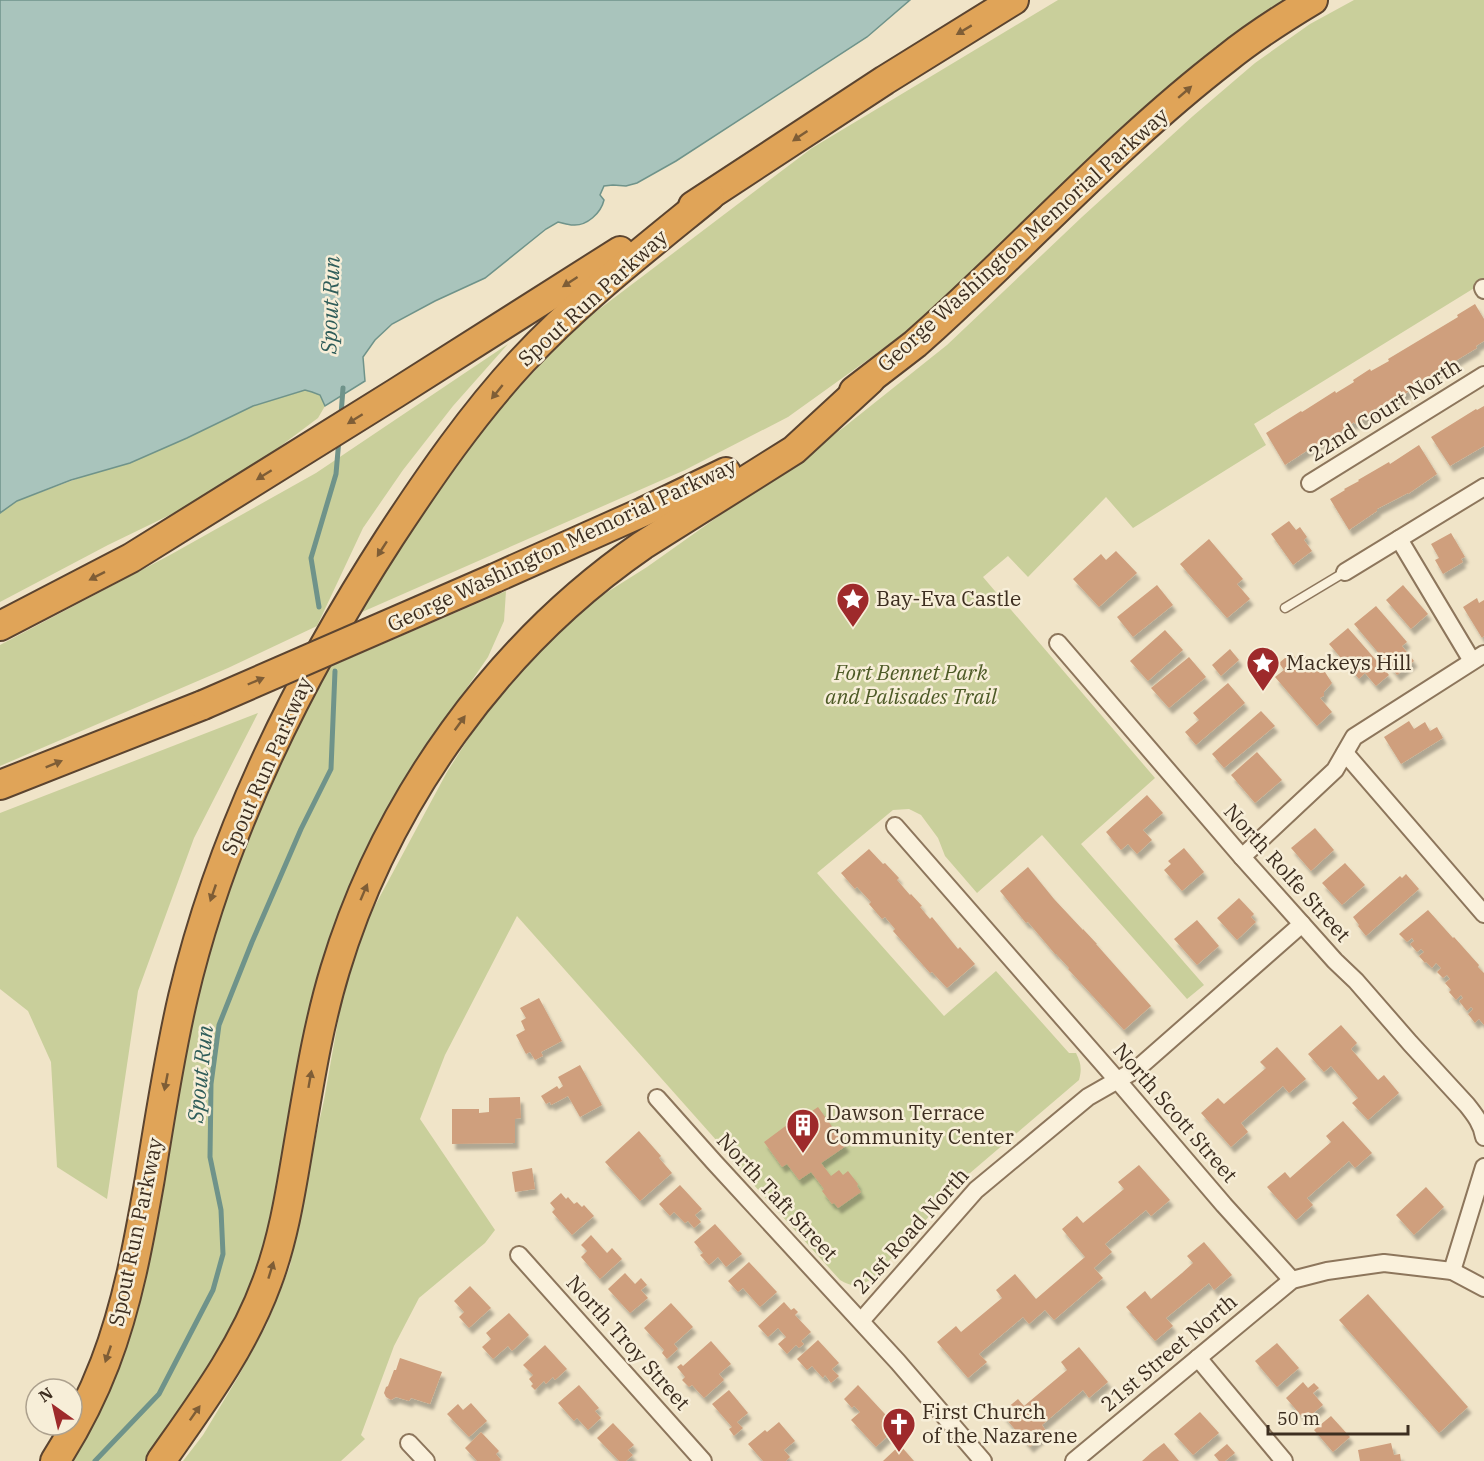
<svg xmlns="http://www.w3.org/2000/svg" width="1484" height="1461" viewBox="0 0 1484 1461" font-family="'IBM Plex Serif',serif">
<defs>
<filter id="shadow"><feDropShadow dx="3.5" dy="6" stdDeviation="1.5" flood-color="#0004"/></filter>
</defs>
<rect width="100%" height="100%" fill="#f0e4c8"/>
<!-- green -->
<g fill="#c9cf9b">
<polygon points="1058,0 1286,0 1244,27 1138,113 951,295 887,346 788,417 685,470 353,616 429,496 509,398 577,326 812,148"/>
<path d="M1354,0H1484V282L1254,424L1266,445L1133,528L1106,497L1028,577L1008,556L983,577L1155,778L1081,844L1204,985L1187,999L1042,835L977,893L945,856L938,838L921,815L909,809L893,810L817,873L944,1016L996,971L1069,1053H1076C1081,1063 1082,1069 1079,1080L963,1179L873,1278C859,1287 854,1288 840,1280L732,1161L717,1141L517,916L445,1055L420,1119L495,1230L485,1243L419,1298L394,1346L361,1435L365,1439L341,1461H183L203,1435L238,1377L267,1324L290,1266L305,1186L324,1100L343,993L364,926L447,772L482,717L571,615L647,567L843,428L947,345L1082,217L1193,116L1255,63L1310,24Z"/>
<polygon points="508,344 453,406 403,470 363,528 317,626 228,668 0,766 0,645 170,555 316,473"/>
<polygon points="305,390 321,395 325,406 318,418 270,454 176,512 108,545 0,602 0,513 17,501 187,438 253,406"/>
<polygon points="506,591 504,621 488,657 447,717 396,801 268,1245 236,1322 214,1359 144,1461 69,1461 171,1128 205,958 252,825 322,670"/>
<polygon points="258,713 194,838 138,991 107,1199 57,1167 51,1062 28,1011 0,989 0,813"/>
</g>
<!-- water -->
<path fill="#a9c4bc" stroke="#6f938a" stroke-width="1.5" d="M0,0H910L867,37L676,161L637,183L626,186L613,185L604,186L600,195L604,200C601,213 587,226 573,225C568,225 563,223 558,222L546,229L485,278L435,301L392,324L375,340L363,357L365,381L325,406L320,395L312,392L305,390L253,406L187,438L130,463L71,480L17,501L0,513Z"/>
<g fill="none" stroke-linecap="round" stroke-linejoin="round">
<!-- stream -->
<g stroke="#6f938a" stroke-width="5">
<polyline points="341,415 343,388"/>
<polyline points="319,607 311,558 336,474 339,439"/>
<polyline points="95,1461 159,1394 213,1290 223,1254 221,1210 210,1157 211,1084 219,1025 252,942 301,829 331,769 335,671"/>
</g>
</g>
<!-- building -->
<g fill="#cf9f7d" filter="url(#shadow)">
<polygon points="1475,304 1484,319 1484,341 1476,346 1477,348 1407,390 1408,392 1390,403 1389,401 1372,411 1373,414 1355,424 1354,422 1339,433 1321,443 1320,442 1285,465 1266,433 1301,411 1302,412 1335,391 1336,393 1354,382 1353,380 1370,369 1371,371 1389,361 1388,359 1458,317 1457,315"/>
<polygon points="1484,406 1484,446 1450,466 1431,437 1476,409 1477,410"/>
<polygon points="1419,445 1437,474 1408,494 1408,493 1377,509 1377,511 1349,530 1330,499 1345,490 1344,489 1359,481 1358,480 1389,462 1390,464"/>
<polygon points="1289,521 1296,530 1300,527 1307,537 1304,540 1312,551 1293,565 1271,534"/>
<polygon points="1451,533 1465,557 1461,559 1463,562 1443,574 1435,560 1439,558 1431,544"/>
<polygon points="1209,539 1243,579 1237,584 1250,599 1227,618 1180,564"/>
<polygon points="1116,551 1137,573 1099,607 1073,579 1101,554 1106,560"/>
<polygon points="1157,585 1173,605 1133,637 1117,617"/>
<polygon points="1403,585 1428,614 1411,629 1386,600"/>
<polygon points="1477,598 1479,603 1484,600 1484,636 1482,638 1463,607"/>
<polygon points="1376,606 1407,642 1402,646 1414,661 1397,675 1354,624"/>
<polygon points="1348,628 1389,675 1376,686 1365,673 1359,679 1329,644"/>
<polygon points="1165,630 1183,650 1148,681 1130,661"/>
<polygon points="1230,649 1239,660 1221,676 1212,665"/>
<polygon points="1291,653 1297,659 1303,654 1320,673 1325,672 1332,683 1324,692 1324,696 1320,698 1332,712 1317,726 1275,677 1284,670 1279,663"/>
<polygon points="1189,657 1206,677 1169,708 1151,688"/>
<polygon points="1228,683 1245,703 1196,745 1185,732 1199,720 1193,713"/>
<polygon points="1261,711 1275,726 1224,768 1212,754"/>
<polygon points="1409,721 1414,729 1425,722 1430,731 1437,727 1443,738 1401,764 1384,737"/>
<polygon points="1257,752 1282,780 1255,803 1231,775"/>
<polygon points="1147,795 1163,813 1143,830 1152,840 1137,854 1128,844 1121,850 1106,832"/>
<polygon points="1315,828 1334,850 1311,871 1291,848"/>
<polygon points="1184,848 1204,872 1182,891 1164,870 1171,864 1168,861"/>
<polygon points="869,849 883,864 885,863 899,878 897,880 910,895 911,894 922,906 920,907 930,919 932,917 958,949 960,947 975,964 947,988 932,972 930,973 893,931 895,929 885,917 882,919 869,904 871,902 857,887 855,889 841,873"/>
<polygon points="1345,863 1365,885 1342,905 1322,883"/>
<polygon points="1028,867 1054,899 1083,930 1083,929 1097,944 1096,944 1151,1006 1124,1030 1068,969 1069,968 1056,954 1055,954 1028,922 1026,923 1000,891"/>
<polygon points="1406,874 1419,889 1366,936 1358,926 1359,925 1353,917 1400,876 1402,878"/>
<polygon points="1239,898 1254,914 1251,917 1256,922 1237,940 1217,918"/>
<polygon points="1428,910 1453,938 1454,937 1479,965 1478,967 1484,973 1484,1025 1479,1019 1475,1023 1468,1014 1473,1009 1471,1007 1467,1011 1459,1001 1463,998 1461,995 1456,1000 1449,992 1451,990 1445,983 1450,979 1447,975 1443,978 1437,972 1441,968 1436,963 1432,968 1426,962 1425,963 1419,956 1424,952 1421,949 1417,952 1410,944 1414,941 1412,938 1407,942 1399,934"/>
<polygon points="1197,920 1219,946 1197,965 1174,939"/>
<polygon points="539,998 562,1041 541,1052 543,1056 535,1060 530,1052 526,1054 516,1035 525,1030 521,1021 526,1018 520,1008"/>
<polygon points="1341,1025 1357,1043 1351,1049 1378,1080 1384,1075 1399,1093 1368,1120 1352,1103 1358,1098 1331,1066 1324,1072 1308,1054"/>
<polygon points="1277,1047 1306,1079 1289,1093 1283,1086 1241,1123 1248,1132 1231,1147 1201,1113 1218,1098 1224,1104 1266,1068 1260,1062"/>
<polygon points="580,1065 602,1105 580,1117 568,1096 551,1105 550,1102 546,1104 541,1096 557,1086 559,1089 563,1086 558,1077"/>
<polygon points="520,1097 521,1118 515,1119 515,1143 452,1144 452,1109 479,1109 479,1113 489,1112 489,1098"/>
<polygon points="818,1107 846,1146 821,1163 831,1176 839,1170 843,1175 848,1171 858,1184 857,1186 861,1192 838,1208 834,1203 832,1204 822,1191 824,1189 811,1172 799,1180 787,1164 782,1167 764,1142 795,1119 797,1121"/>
<polygon points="1343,1121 1372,1153 1355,1168 1349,1161 1307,1198 1313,1205 1296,1220 1267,1187 1285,1172 1290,1178 1331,1142 1326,1136"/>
<polygon points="639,1131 661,1156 659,1158 672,1173 640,1201 605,1162"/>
<polygon points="1139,1165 1170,1200 1151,1216 1146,1210 1105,1244 1112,1252 1094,1268 1103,1278 1054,1320 1045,1310 1029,1324 1023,1317 979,1354 987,1362 968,1378 937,1342 956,1326 961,1332 1002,1298 996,1290 1015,1274 1036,1299 1085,1257 1062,1229 1077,1216 1083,1223 1124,1189 1118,1182"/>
<polygon points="532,1168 535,1189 515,1192 512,1172"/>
<polygon points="680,1185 702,1209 695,1215 701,1222 694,1228 688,1221 685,1223 674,1212 670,1216 659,1204"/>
<polygon points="1426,1187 1444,1207 1414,1235 1396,1215"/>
<polygon points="561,1193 566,1199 568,1197 574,1204 577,1202 582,1207 584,1205 594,1216 572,1235 552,1212 555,1209 550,1203"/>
<polygon points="715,1224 742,1254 726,1267 718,1257 709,1265 700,1255 703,1253 694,1242"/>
<polygon points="591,1235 607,1253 612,1248 622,1259 600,1279 581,1257 587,1251 581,1245"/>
<polygon points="1204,1242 1232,1275 1214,1290 1209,1283 1166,1318 1173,1326 1155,1341 1126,1307 1145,1291 1151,1299 1182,1273 1193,1263 1187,1256"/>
<polygon points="749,1262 777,1292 760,1307 743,1288 738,1292 728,1281"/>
<polygon points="625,1273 635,1284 641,1278 647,1285 641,1290 648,1298 630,1313 608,1289"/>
<polygon points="470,1286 491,1308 469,1328 459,1317 464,1312 454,1301"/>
<polygon points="1368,1294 1468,1407 1439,1433 1339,1320"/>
<polygon points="784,1302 791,1310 794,1308 798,1312 795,1315 811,1332 801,1341 804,1344 799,1348 796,1345 787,1354 778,1344 786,1337 778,1328 768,1337 758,1326"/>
<polygon points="671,1303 693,1327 674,1344 678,1349 667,1359 662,1353 664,1350 644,1328"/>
<polygon points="509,1313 529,1335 512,1351 508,1346 493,1359 482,1347 491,1339 486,1333"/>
<polygon points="818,1340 839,1363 832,1369 839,1376 831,1383 825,1375 823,1378 812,1366 807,1370 797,1359"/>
<polygon points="711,1341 731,1364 719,1374 724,1380 704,1398 692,1385 689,1387 682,1380 685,1377 677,1367 681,1364 683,1366"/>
<polygon points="1277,1343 1299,1368 1277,1387 1255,1361"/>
<polygon points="545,1345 567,1369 555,1380 553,1377 546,1384 544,1381 535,1390 531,1386 533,1384 529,1379 533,1375 523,1365"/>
<polygon points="1079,1347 1108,1382 1089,1398 1083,1390 1042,1425 1047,1432 1030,1447 1001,1413 1018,1399 1024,1406 1067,1370 1061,1362"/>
<polygon points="400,1358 442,1372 430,1404 411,1398 409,1401 396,1397 391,1400 386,1397 384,1393 386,1387 388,1386 394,1370 396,1370"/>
<polygon points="1303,1382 1308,1388 1314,1383 1319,1388 1313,1393 1323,1405 1305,1420 1286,1398"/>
<polygon points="579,1385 599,1408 595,1411 601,1418 588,1430 577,1418 574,1421 558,1403"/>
<polygon points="858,1385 897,1427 876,1447 851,1420 860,1412 854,1406 852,1408 844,1399"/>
<polygon points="729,1390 748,1413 737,1422 743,1428 734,1436 729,1429 732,1427 712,1404"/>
<polygon points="471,1403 487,1421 469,1437 447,1414 458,1404 463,1410"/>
<polygon points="1200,1412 1219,1433 1193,1455 1174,1434"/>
<polygon points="1331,1416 1350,1437 1333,1452 1314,1430"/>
<polygon points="779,1422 795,1441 784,1450 790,1457 786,1461 763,1461 748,1444 765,1430 767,1432"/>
<polygon points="613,1423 634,1445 628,1450 633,1455 626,1461 619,1461 597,1438"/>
<polygon points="481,1432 499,1451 496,1454 501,1460 499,1461 477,1461 465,1448"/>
<polygon points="1164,1443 1179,1461 1142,1461 1152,1452"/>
<polygon points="1391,1443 1394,1455 1400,1454 1401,1461 1360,1461 1358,1450"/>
<polygon points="1227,1444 1235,1453 1225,1461 1219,1461 1214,1455"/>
<polygon points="900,1445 914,1461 883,1461"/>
</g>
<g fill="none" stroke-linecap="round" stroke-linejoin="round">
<defs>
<polyline id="lane" points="1285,608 1345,572"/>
<g id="street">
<polyline points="1483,288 1484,290"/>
<polyline points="1310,483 1484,375"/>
<polyline points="1399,539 1472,661"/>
<polyline points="1345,572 1484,487"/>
<path d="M1058,643L1242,857L1335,961L1356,981L1410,1043L1467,1105C1475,1115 1482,1124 1484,1137"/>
<polyline points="1345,753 1484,914"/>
<polyline points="895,826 1118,1081 1224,1205 1292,1280"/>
<polyline points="1242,857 1335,770 1354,737 1484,654"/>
<polyline points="657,1098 714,1162 898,1362 983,1461"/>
<polyline points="519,1255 703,1461"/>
<polyline points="1452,1271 1484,1167"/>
<polyline points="861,1321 976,1190 1088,1097 1137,1069 1302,924"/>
<polyline points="1198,1358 1284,1461"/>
<polyline points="409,1443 426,1461"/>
<polyline points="1074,1461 1292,1280 1327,1271 1384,1263 1452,1271 1484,1288"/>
</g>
<g id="highway">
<polyline points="693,206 885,80 1014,0"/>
<path d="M854,391L915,344L934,327C1032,238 1121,140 1226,59C1253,37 1283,18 1313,0"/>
<polyline points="495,578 643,512 726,472"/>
<polyline points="0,626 131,558 396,393 620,251"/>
<polyline points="0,785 203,705"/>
<path d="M55,1461C75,1430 92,1397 105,1363C128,1303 139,1240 150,1178C160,1117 169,1057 183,997C222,832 298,679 390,537C430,476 472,415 522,361C579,300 645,249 710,196"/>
<path d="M161,1461C201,1404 243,1348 267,1282C284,1237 291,1189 299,1142C309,1084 318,1026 335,970C386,801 498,645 643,545L794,450L870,380"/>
</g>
</defs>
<!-- lane casing -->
<use href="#lane" stroke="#8d765c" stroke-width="11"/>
<!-- street casing -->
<use href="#street" stroke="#8d765c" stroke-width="20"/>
<!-- highway casing -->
<use href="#highway" stroke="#5b4430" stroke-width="32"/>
<!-- lane -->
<use href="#lane" stroke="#faf1dc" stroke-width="8"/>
<!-- street -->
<use href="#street" stroke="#faf1dc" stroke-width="16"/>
<!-- highway -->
<use href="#highway" stroke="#e0a458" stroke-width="28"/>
<defs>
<polyline id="highway-bridge" points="203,705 495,578"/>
</defs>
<!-- highway-bridge casing -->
<use href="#highway-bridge" stroke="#5b4430" stroke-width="32" stroke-linecap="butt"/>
<!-- highway-bridge -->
<use href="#highway-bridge" stroke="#e0a458" stroke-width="28"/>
</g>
<!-- one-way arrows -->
<defs><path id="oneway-solid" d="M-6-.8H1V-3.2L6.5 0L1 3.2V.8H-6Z" transform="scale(1.5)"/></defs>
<g fill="#7e5d36">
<use href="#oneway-solid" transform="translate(964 30) rotate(149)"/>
<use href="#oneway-solid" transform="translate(1185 92) rotate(-41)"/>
<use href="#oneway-solid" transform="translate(800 136) rotate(146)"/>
<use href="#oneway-solid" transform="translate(570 282) rotate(147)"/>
<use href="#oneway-solid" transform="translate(497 392) rotate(129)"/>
<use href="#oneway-solid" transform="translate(355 419) rotate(148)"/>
<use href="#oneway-solid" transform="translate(264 475) rotate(148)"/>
<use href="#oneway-solid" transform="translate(382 549) rotate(123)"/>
<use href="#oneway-solid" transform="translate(97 576) rotate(153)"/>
<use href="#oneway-solid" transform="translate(256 681) rotate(-23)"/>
<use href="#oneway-solid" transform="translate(460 723) rotate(-54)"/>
<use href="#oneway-solid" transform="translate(54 764) rotate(-22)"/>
<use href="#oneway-solid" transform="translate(364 892) rotate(-67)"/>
<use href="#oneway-solid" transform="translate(213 893) rotate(109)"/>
<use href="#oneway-solid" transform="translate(310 1079) rotate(-80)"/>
<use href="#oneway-solid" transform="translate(166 1082) rotate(101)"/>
<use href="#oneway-solid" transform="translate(271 1270) rotate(-73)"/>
<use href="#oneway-solid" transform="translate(108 1354) rotate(109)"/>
<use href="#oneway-solid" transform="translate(195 1413) rotate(-55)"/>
</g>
<!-- icons -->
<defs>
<symbol id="sight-pin" viewBox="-11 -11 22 30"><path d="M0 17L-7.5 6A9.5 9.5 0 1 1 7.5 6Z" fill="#9e2a2b" stroke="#f7eed8"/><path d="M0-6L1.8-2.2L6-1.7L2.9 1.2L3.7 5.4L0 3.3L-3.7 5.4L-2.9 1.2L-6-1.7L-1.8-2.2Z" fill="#fff"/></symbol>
<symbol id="building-pin" viewBox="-11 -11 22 30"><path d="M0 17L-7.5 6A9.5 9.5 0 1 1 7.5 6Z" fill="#9e2a2b" stroke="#f7eed8"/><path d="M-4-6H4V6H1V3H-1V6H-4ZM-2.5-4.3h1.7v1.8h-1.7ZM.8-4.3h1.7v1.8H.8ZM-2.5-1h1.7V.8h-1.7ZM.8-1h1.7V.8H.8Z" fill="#fff"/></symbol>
<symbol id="church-pin" viewBox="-11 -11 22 30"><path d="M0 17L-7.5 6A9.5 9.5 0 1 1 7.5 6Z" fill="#9e2a2b" stroke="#f7eed8"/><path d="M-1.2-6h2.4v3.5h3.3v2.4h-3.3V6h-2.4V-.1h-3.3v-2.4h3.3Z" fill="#fff"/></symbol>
</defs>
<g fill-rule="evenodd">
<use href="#sight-pin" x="834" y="580" width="38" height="52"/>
<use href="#sight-pin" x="1244" y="644" width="38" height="52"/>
<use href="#building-pin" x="784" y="1106" width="38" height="52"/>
<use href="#church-pin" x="880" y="1405" width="38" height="52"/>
</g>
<g text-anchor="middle" stroke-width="5" stroke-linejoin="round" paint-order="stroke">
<!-- street labels -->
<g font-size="21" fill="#3d2e20" stroke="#f7eed8">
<text transform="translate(1023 240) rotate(-42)" y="7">George Washington Memorial Parkway</text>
<text transform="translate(593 298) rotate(-42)" y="7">Spout Run Parkway</text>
<text transform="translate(1385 410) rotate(-32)" y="7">22nd Court North</text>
<text transform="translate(562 545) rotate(-25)" y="7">George Washington Memorial Parkway</text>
<text transform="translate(267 766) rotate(-66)" y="7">Spout Run Parkway</text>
<text transform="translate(1287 873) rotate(48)" y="7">North Rolfe Street</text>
<text transform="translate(1175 1113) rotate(49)" y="7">North Scott Street</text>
<text transform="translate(777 1197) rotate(47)" y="7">North Taft Street</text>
<text transform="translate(911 1231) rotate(-48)" y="7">21st Road North</text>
<text transform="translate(136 1232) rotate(-78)" y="7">Spout Run Parkway</text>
<text transform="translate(628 1343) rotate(48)" y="7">North Troy Street</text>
<text transform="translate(1169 1353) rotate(-40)" y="7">21st Street North</text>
</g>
<!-- poi labels -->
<g font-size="21" fill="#3d2e20" stroke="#f7eed8" text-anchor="start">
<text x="876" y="606">Bay-Eva Castle</text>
<text x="1286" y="670">Mackeys Hill</text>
<text x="826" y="1120">Dawson Terrace<tspan x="826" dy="24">Community Center</tspan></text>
<text x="922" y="1419">First Church<tspan x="922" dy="24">of the Nazarene</tspan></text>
</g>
<!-- park labels -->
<g font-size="21" font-style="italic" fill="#4d5a26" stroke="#f7eed8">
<text x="911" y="680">Fort Bennet Park<tspan x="911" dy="24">and Palisades Trail</tspan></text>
</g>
<!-- water labels -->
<g font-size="22" font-style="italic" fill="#2f5d5a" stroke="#f7eed8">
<text transform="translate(330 305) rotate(-88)" y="8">Spout Run</text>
<text transform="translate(200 1074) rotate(-84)" y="8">Spout Run</text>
</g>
</g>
<!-- north arrow -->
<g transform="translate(54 1407) rotate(326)"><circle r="28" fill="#f7eed8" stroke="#ada18e" stroke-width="1.5"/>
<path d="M0-4.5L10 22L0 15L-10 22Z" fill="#9e2a2b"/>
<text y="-9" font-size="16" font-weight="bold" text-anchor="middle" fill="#3d2e20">N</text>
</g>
<!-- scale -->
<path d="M1268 1425v9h140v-9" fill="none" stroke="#3d2e20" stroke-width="3"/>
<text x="1277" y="1425" font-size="18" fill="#3d2e20" stroke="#f7eed8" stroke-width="4.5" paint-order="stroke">50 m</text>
</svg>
